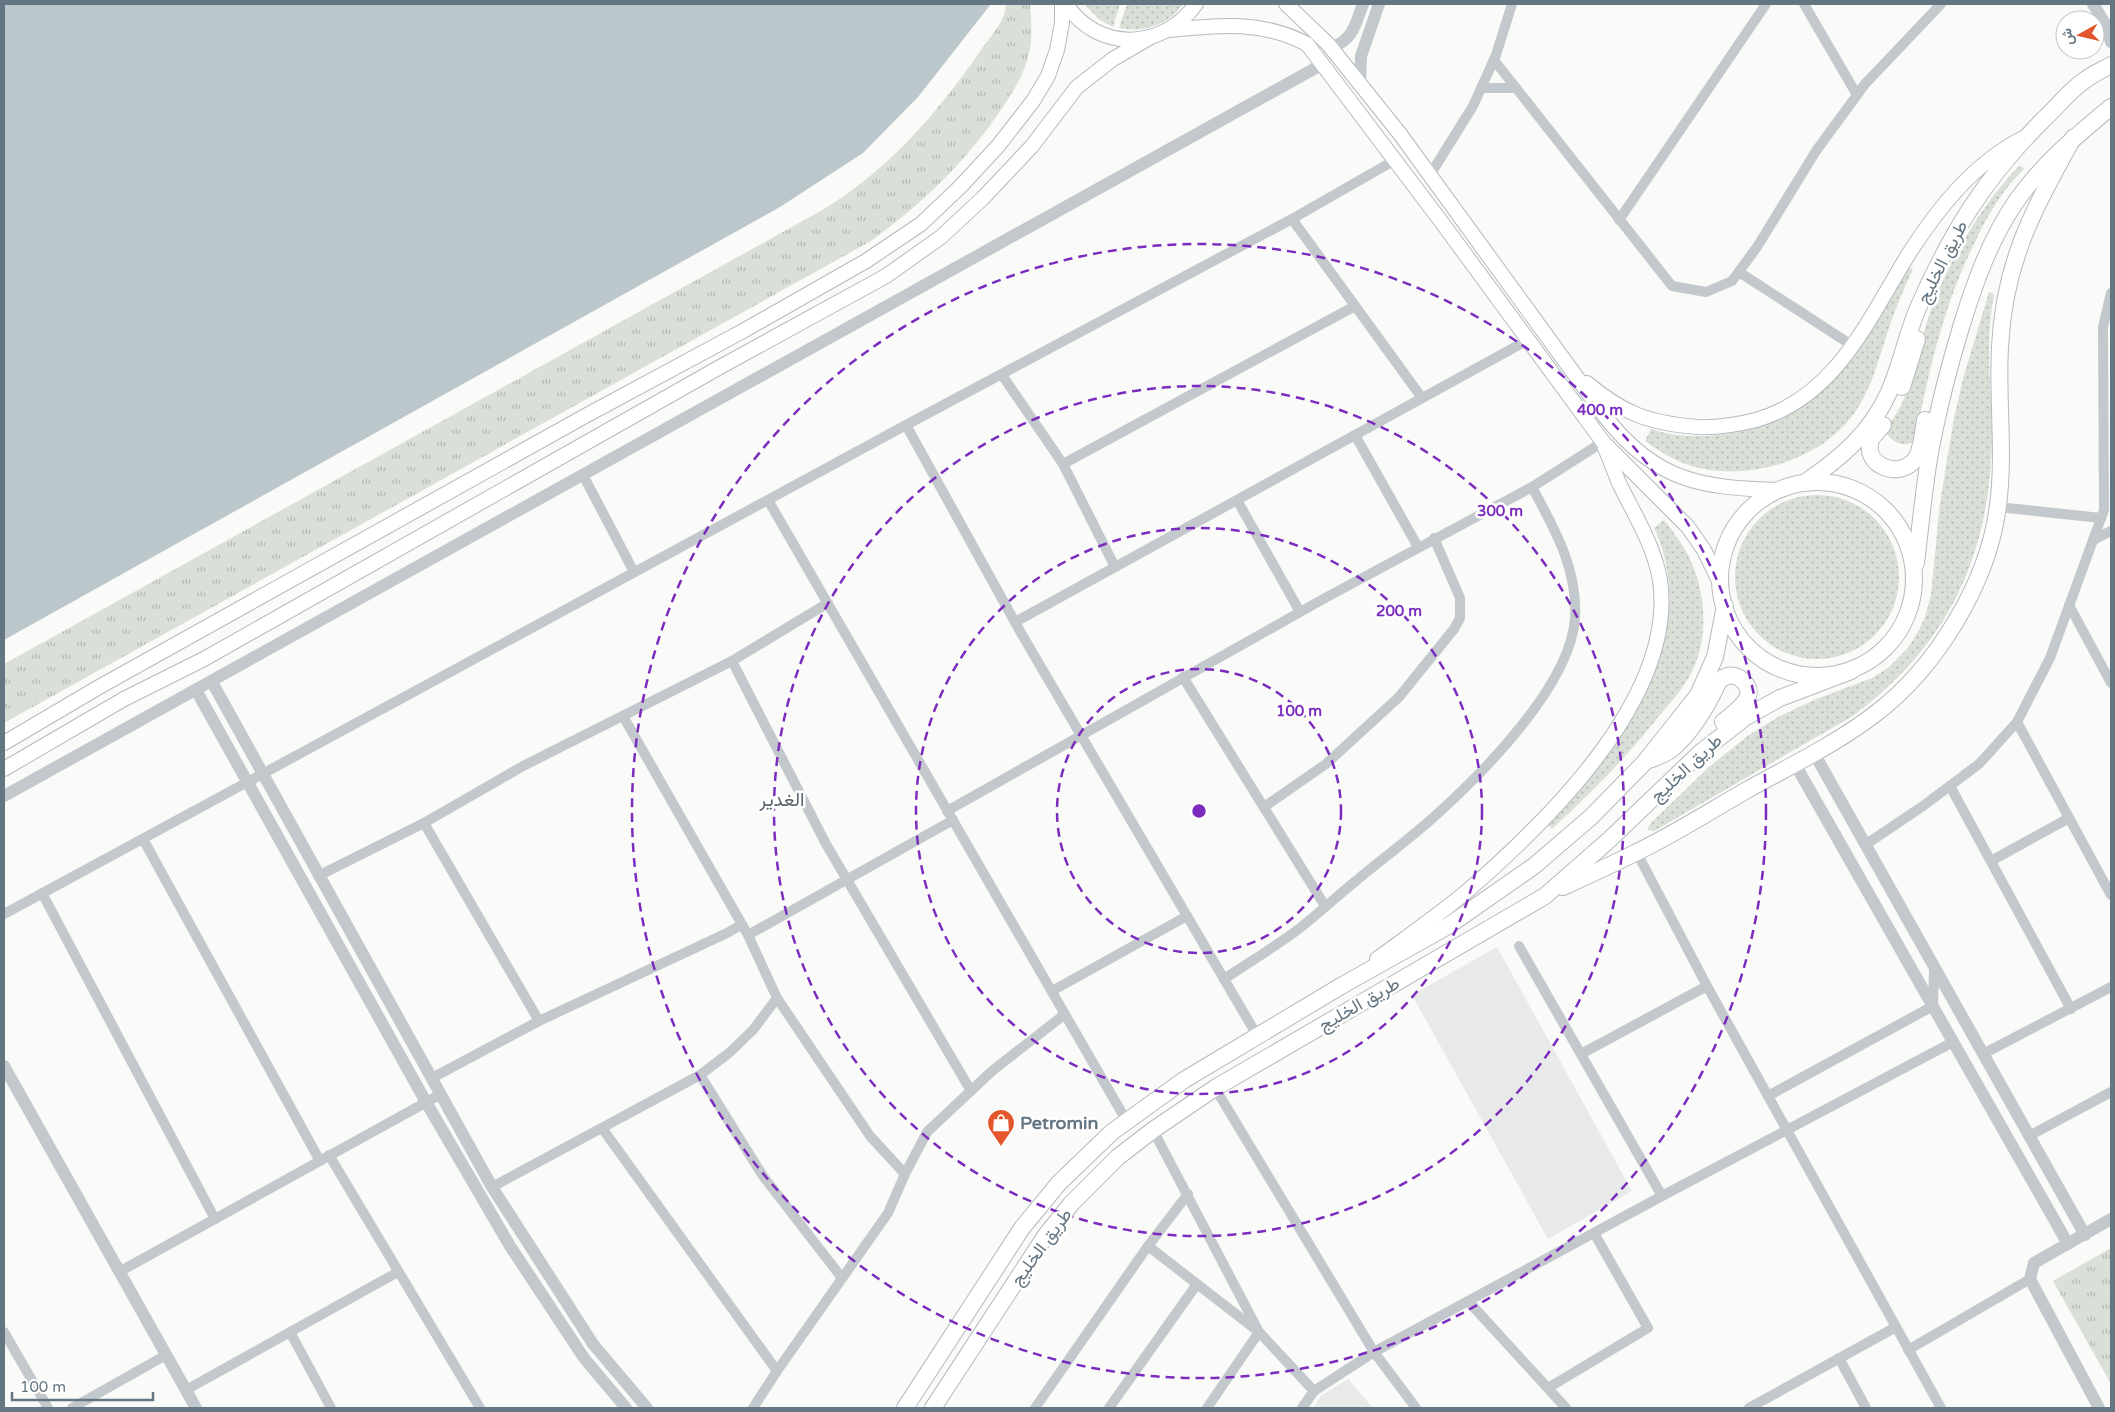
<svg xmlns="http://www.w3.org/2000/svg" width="2115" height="1412" viewBox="0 0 2115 1412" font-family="'Varela Round',Vazirmatn,sans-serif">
<defs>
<pattern id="grass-dots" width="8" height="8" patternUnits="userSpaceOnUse" patternTransform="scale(1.25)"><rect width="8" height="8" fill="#dadfd7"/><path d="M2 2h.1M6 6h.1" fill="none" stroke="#b4b9b4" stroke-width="1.8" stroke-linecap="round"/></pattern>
<pattern id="park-tufts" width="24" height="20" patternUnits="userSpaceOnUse" patternTransform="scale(1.25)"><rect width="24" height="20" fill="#dadfd7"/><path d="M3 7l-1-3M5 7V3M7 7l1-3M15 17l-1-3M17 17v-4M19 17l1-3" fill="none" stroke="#b4b9b4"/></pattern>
</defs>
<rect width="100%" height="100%" fill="#fafaf8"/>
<!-- built -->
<g fill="#e8e9e9">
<polygon points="1497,947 1632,1191 1548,1239 1412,995"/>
<polygon points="1348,1379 1373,1408 1313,1408 1321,1396"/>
</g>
<!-- grass -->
<g fill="url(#grass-dots)">
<polygon points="1084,4 1120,4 1113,27 1100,20"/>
<path d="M1127,4H1183C1169,25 1143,33 1119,28Z"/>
<path d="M2020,165L2024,169C2004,188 1989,213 1977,238C1944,302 1929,370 1915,441C1904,448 1894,443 1887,434L1886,428C1912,398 1916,357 1927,322C1944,268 1981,204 2020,165Z"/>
<path d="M1909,267L1913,269C1905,287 1897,304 1891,322C1881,350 1875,380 1859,406C1829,455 1765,477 1710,470C1686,467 1664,455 1645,441L1651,429C1678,438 1709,438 1737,432C1830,412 1866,342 1909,267Z"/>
<path d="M1989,292L1994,294C1985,339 1991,385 1992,430C1992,551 1951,643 1853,716L1654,831L1648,830L1649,825L1709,767L1749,735L1778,717L1814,700L1872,678L1888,668L1908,648L1919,630L1925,617L1931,595L1940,503L1954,418L1963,379Z"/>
<circle cx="1817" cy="577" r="82"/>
<path d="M1664,520C1671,529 1678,538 1684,548C1707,586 1711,641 1688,679C1679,694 1666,707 1655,721C1624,760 1589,795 1552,829L1547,824C1600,761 1658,703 1668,617C1672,588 1667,554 1654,528Z"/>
</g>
<!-- park -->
<g fill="url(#park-tufts)">
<path d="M1006,4H1030C1031,21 1033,37 1029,53C1025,73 1013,92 1002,108C967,161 922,204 871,241L4,723V664L817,213C885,174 937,114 981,50C990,37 1006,20 1006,4Z"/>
<polygon points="2111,1248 2111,1384 2053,1281"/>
</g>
<!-- water -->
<polygon fill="#bbc7cb" points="4,4 991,4 918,97 863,153 780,207 4,640"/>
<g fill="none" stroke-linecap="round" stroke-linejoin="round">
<defs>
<g id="secondary">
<path d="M1066,4C1098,53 1164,50 1196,4"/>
<path d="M1286,4L1328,44L1400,134L1607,419C1657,482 1703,488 1779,490"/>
<path d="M1170,30C1219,25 1261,20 1307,44L1443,224L1603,442L1688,527L1704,550L1721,585"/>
<path d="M1587,383C1624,414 1649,423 1697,427C1718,428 1736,425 1756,420C1836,397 1868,320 1908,255C1938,208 1973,164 2023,138"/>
<polyline points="4,743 99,687 587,415 743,331 866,261 921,224 960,187 998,146 1033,101 1048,76 1057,50 1062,23 1062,4"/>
<polyline points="4,769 124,699 204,659 720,367 886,276 941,237 983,198 1032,146 1077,87 1113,59 1149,38"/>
<path d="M1377,959C1407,937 1437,916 1465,893C1546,823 1677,697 1660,580C1654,545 1634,514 1619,483C1614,471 1610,459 1605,448"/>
</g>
<g id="primary">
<polyline points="1902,387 1917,339"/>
<path d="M1883,425C1880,429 1873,435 1871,440C1862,467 1902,480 1916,458C1922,449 1923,431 1925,420"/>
<path d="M1807,481C1841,458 1871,432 1888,394C1901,366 1906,336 1918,308C1951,233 1985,177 2044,119C2057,107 2070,90 2085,80C2093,74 2102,70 2111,65"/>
<circle cx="1817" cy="579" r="97"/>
<path d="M1916,563C1921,523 1924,482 1932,442C1940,402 1950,363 1962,324C1975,282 1990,240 2015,203C2041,165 2076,136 2111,107"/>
<path d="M1649,760C1656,757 1667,754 1673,748C1689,734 1702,714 1712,695C1715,689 1718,679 1725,677C1731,674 1738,676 1743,681C1760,697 1734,712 1723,722"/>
<path d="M1563,887C1587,876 1611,865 1635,853C1673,835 1710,811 1747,790C1790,766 1836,744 1875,714C1936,668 1989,582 1998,505C2005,453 1997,399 2000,347C2004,262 2033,211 2073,138"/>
<polyline points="905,1408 1022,1228 1059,1183 1112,1132 1184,1080 1341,986 1448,926 1534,866 1591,817 1644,763 1698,695 1715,657 1725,606"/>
<polyline points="933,1408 1046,1235 1071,1204 1118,1157 1153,1130 1215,1088 1545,896 1609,840 1701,752 1746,717 1780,698 1851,671"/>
</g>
</defs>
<!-- secondary casing -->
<use href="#secondary" stroke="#b3babf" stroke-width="16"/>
<!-- primary casing -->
<use href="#primary" stroke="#b5babe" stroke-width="18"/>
<!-- minor -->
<g stroke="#c3c8cc" stroke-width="10">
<polyline points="1804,4 1857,95"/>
<polyline points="1494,60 1672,286 1706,292 1732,281 1757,247 1816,151 1865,84 1941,4"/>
<polyline points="1481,88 1516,88"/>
<polyline points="1430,175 1473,106 1496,55 1512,4"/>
<polyline points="1292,219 1422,398"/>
<polyline points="1619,220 1766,4"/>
<polyline points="1739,272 1853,346"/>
<polyline points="1002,375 1063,464"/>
<polyline points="906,425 1021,633 1258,1037"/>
<polyline points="1355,435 1418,547"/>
<polyline points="583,475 634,572"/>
<polyline points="768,500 1126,1120"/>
<polyline points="1237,500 1300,612"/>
<polyline points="1998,507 2101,518"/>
<polyline points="2093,540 2111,531"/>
<polyline points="1115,567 1063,464 1355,306"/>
<polyline points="2069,605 2111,683"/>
<polyline points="1015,622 1528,340"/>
<polyline points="732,661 826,844 971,1091"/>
<polyline points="1183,677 1325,906"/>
<polyline points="623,716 748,935 777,998 870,1136 905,1174"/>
<polyline points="2017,722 2111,895"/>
<polyline points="1950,786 2071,1009"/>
<polyline points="1264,807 1326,764 1399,697 1454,629 1460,618 1460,598 1434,538"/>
<polyline points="947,811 1325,598 1532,487 1603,442"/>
<polyline points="424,823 539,1021"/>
<polyline points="143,839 320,1161"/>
<polyline points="1865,845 1923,806 1979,764 2017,722 2050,658 2104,510 2103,327 2111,293"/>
<polyline points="1637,853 1707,986 1941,1408"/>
<polyline points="1991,861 2069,818"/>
<polyline points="318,876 424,823 523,766 732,661 828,603"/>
<polyline points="42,893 215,1219"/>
<polyline points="4,914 906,425 1292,219 1395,160"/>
<polyline points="748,935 953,820"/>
<polyline points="1519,946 1662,1196"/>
<path d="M1224,979C1248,963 1273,948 1296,931C1317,915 1337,896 1357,880C1383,858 1411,838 1436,815C1484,772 1571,684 1575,618C1578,569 1554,528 1532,487"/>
<polyline points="1052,991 1187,916"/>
<polyline points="1581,1054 1707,986"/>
<polyline points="1983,1054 2111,987"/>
<polyline points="700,1075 763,1176 842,1278"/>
<polyline points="432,1078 539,1021 727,933 741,925"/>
<polyline points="1215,1088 1374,1352 1416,1408"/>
<polyline points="1768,1096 1933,1006 1934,969"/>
<polyline points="602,1128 777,1371"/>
<polyline points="1153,1130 1259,1332 1314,1391"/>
<polyline points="2029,1136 2111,1092"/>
<polyline points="329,1155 480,1408"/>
<polyline points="492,1187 700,1075 729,1053 753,1030 777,998"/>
<polyline points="1148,1246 1259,1332 1207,1408"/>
<polyline points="119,1272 441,1094"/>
<polyline points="1469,1302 1566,1408"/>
<polyline points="4,1332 48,1408"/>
<polyline points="290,1332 331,1408"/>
<polyline points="1908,1350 2030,1279"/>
<polyline points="1839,1358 1866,1408"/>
<polyline points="1548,1388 1648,1328 1594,1233"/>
<polyline points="186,1390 398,1272"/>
<polyline points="72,1408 166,1355"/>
<polyline points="753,1408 777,1371 888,1213 905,1174 927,1132 992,1071 1065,1014"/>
<polyline points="1035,1408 1148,1246 1188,1194"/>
<polyline points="1109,1408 1197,1284"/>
<polyline points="1302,1408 1314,1391 1374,1352 1662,1196 1953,1042"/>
<polyline points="1749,1408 1896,1327"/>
</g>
<!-- tertiary -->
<g stroke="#c3c8cc" stroke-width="12">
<polyline points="2093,4 2106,25 2111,42"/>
<path d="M1332,48C1354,38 1355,25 1363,4"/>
<polyline points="1360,83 1361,56 1379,4"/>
<polyline points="212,682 492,1187 593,1344 647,1408"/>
<polyline points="196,690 426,1102 510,1246 584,1358 626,1408"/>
<polyline points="1814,753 2085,1235"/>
<polyline points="1795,764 2068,1244"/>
<polyline points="4,796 1321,65"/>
<polyline points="4,1066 196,1408"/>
<polyline points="2099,1408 2030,1279 2034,1263 2111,1219"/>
</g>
<!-- secondary -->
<use href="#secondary" stroke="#fff" stroke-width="14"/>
<!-- primary -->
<use href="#primary" stroke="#fff" stroke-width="16"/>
</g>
<!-- distance rings -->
<g fill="none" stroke="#7b2cbf" stroke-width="2.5" stroke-dasharray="9 6">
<circle cx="1199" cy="811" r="142"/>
<circle cx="1199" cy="811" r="283"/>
<circle cx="1199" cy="811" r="425"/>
<circle cx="1199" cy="811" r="567"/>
</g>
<!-- icons -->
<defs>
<symbol id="shop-pin" viewBox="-11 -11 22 30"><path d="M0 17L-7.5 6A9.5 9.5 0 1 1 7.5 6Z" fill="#e4572e" stroke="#fff"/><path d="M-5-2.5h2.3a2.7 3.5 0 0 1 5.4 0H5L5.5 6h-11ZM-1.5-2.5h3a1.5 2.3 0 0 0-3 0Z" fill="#fff"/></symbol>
</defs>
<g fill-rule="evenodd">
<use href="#shop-pin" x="985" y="1107" width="32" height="43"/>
</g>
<g text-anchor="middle" stroke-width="5" stroke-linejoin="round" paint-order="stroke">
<!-- street labels -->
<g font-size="18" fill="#657683" stroke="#fff">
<text transform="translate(1942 262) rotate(-63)" y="6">طريق الخليج</text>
<text transform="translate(1686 768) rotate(-43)" y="6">طريق الخليج</text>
<text transform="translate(1359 1004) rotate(-30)" y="6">طريق الخليج</text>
<text transform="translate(1041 1247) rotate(-54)" y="6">طريق الخليج</text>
</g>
<!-- poi labels -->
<g font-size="18" font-weight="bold" fill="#657683" stroke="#fff" text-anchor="start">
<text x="1020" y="1129">Petromin</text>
</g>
<!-- neighbourhood labels -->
<g font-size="19" fill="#57646e" stroke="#fff">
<text x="782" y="806">الغدير</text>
</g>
</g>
<circle cx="1199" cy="811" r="8" fill="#7b2cbf" stroke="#fff" stroke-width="2.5"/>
<g font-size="15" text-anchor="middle" font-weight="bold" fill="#7b2cbf" stroke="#fff" stroke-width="5" stroke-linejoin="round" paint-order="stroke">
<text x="1600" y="415">400 m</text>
<text x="1500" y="516">300 m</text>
<text x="1399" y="616">200 m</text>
<text x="1299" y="716">100 m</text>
</g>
<!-- border -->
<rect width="2115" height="1412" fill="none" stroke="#657683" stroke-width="10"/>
<!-- north arrow -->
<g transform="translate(2080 35) rotate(262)"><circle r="24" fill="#ffffff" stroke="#c1c8cd"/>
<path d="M0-4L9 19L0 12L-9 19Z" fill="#e4572e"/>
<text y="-8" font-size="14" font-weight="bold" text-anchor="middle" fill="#657683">ش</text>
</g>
<!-- scale -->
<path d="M12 1392v8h141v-8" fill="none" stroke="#657683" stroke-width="2.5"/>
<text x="20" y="1392" font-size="15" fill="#657683" stroke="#ffffff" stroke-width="4" paint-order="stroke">100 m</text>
</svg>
